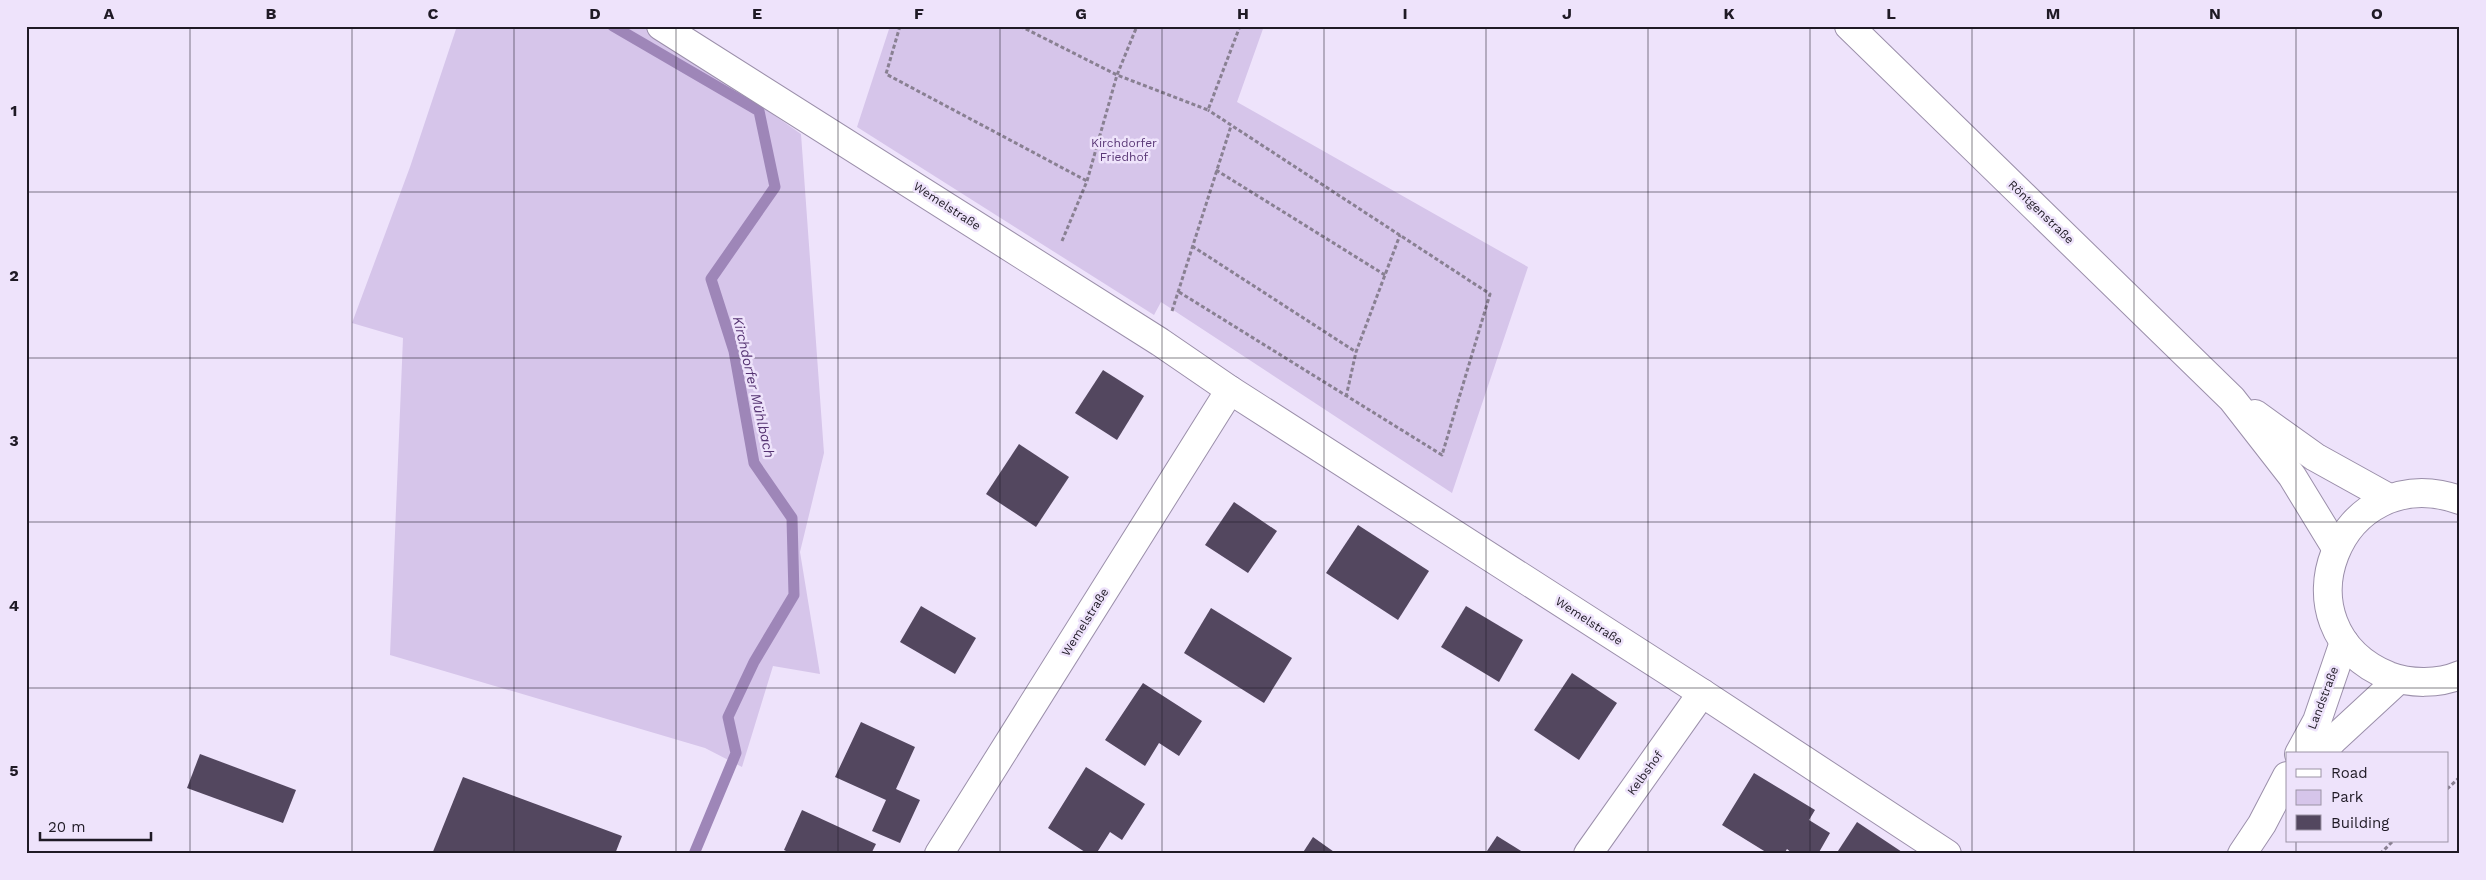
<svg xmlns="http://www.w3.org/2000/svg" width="2486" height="880" viewBox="0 0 2486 880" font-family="'Work Sans',sans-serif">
<rect width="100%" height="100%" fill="#eee3fb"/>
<!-- green -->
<g fill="#d6c5ea">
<polygon points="457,26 647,26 801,134 824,453 800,552 820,674 773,666 742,767 705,748 390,655 403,338 352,323 410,167"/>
<polygon points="890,26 1264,26 1237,102 1528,267 1452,493 1161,302 1154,315 857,127"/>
</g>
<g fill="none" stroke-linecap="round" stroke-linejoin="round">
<!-- stream -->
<polyline stroke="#9e86b8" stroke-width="11" points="613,26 759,111 775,187 711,279 734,351 754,463 792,518 794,595 754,662 728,717 736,753 694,854"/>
</g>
<!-- building -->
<g fill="#53475f">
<polygon points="1103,370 1144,396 1117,440 1075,413"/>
<polygon points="1019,444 1069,477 1036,527 986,494"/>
<polygon points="1234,502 1277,531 1248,573 1205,545"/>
<polygon points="1358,525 1429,571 1398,620 1326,573"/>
<polygon points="921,606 976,638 955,674 900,642"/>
<polygon points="1466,606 1523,640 1499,682 1441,647"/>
<polygon points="1211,608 1292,658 1264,703 1184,653"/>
<polygon points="1572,673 1617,703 1579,760 1534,730"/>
<polygon points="1143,683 1202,721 1179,756 1159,743 1145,766 1105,740"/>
<polygon points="861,722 915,747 896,789 920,800 900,843 872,831 886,800 835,777"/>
<polygon points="200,754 296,790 283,823 187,788"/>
<polygon points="1086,767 1145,804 1122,840 1110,832 1096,854 1088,854 1048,828"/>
<polygon points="1754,773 1815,810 1809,820 1830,833 1818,854 1793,854 1787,849 1784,854 1769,854 1722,825"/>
<polygon points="463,777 622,836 615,854 432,854"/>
<polygon points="802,810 876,844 871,854 792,854 784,850"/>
<polygon points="1857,822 1905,854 1836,854"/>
<polygon points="1497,836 1526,854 1485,854"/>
<polygon points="1313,837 1337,854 1302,854"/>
</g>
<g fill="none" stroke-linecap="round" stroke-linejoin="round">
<defs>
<g id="street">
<polyline points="661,26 1160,342 1230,390"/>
<polyline points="939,854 1230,390 1702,693 1947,854"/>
<polyline points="1588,854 1702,693"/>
</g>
<g id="secondary">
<polyline points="1849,26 2232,399 2292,476 2336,548"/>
<polyline points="2255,414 2315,457 2389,498"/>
<path d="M2460,500C2338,457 2272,628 2389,676C2410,684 2439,684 2460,675"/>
<polyline points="2299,754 2317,721 2344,642"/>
<polyline points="2321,754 2333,740 2398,680"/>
<polyline points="2242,854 2262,824 2287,776"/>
</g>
</defs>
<!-- street casing -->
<use href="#street" stroke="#9b8faa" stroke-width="30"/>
<!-- secondary casing -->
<use href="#secondary" stroke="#9b8faa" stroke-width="30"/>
<!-- path -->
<g stroke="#898092" stroke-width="3" stroke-dasharray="4 2.5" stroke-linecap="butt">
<polyline points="900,26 886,74 1087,181"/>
<polyline points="1020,26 1117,75 1208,110 1240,26"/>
<polyline points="1216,170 1385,275"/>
<polyline points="1062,241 1087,181 1117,75 1137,26"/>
<polyline points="1192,246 1356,352"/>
<polyline points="1179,292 1442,455 1490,294 1208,110"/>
<polyline points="1172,311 1231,126"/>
<polyline points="1346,397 1356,352 1400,235"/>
<polyline points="2447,789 2460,777"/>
<polyline points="2380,854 2393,841"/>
</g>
<!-- street -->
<use href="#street" stroke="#fff" stroke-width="28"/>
<!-- secondary -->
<use href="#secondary" stroke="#fff" stroke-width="28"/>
</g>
<!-- grid -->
<path fill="none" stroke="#1f1a25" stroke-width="1" stroke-opacity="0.55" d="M190,26V854M352,26V854M514,26V854M676,26V854M838,26V854M1000,26V854M1162,26V854M1324,26V854M1486,26V854M1648,26V854M1810,26V854M1972,26V854M2134,26V854M2296,26V754M26,192H2460M26,358H2460M26,522H2460M26,688H2460M2296,841V854"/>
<g text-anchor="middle" stroke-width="5" stroke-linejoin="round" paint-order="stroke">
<!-- park labels -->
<g font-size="12" fill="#583675" stroke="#eee3fb">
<text x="1124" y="147">Kirchdorfer<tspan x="1124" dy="14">Friedhof</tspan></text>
</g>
<!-- street labels -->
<g font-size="12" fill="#1f1a25" stroke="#eee3fb">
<text transform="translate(947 206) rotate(33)" y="4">Wemelstraße</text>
<text transform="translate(2041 212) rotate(44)" y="4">Röntgenstraße</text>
<text transform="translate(1589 621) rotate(33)" y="4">Wemelstraße</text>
<text transform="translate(1085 622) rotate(-58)" y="4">Wemelstraße</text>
<text transform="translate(2323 698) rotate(-69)" y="4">Landstraße</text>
<text transform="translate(1645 773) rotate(-54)" y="4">Kelbshof</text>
</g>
<!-- water labels -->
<g font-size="14" font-style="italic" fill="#543271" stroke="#eee3fb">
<text transform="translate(754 387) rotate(77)" y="5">Kirchdorfer Mühlbach</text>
</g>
</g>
<!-- border -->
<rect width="2486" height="880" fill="none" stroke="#eee3fb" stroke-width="55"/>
<!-- legend -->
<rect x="2286" y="752" width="162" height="90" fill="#eee3fb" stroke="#9b93a5"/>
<rect x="2296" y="769" width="25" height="8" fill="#ffffff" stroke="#9b93a5"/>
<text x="2331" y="778" font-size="15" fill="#1f1a25">Road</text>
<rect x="2296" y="790" width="25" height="15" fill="#d6c5ea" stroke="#9b93a5"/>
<text x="2331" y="802" font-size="15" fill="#1f1a25">Park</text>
<rect x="2296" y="815" width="25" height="15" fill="#53475f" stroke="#9b93a5"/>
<text x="2331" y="828" font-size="15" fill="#1f1a25">Building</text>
<!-- scale -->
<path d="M40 832v8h111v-8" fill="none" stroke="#1f1a25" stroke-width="2.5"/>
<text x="48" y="832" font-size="15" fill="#1f1a25" stroke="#eee3fb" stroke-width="4" paint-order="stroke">20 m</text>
<rect x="28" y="28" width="2430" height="824" fill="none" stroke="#1f1a25" stroke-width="2"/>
<g font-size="16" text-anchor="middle" font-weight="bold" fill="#1f1a25">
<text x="109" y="19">A</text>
<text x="271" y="19">B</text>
<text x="433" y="19">C</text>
<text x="595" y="19">D</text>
<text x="757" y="19">E</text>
<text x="919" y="19">F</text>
<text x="1081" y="19">G</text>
<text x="1243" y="19">H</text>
<text x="1405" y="19">I</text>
<text x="1567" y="19">J</text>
<text x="1729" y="19">K</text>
<text x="1891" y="19">L</text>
<text x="2053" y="19">M</text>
<text x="2215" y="19">N</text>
<text x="2377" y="19">O</text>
<text x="14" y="116">1</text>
<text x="14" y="281">2</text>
<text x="14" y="446">3</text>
<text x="14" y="611">4</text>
<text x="14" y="776">5</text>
</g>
</svg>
